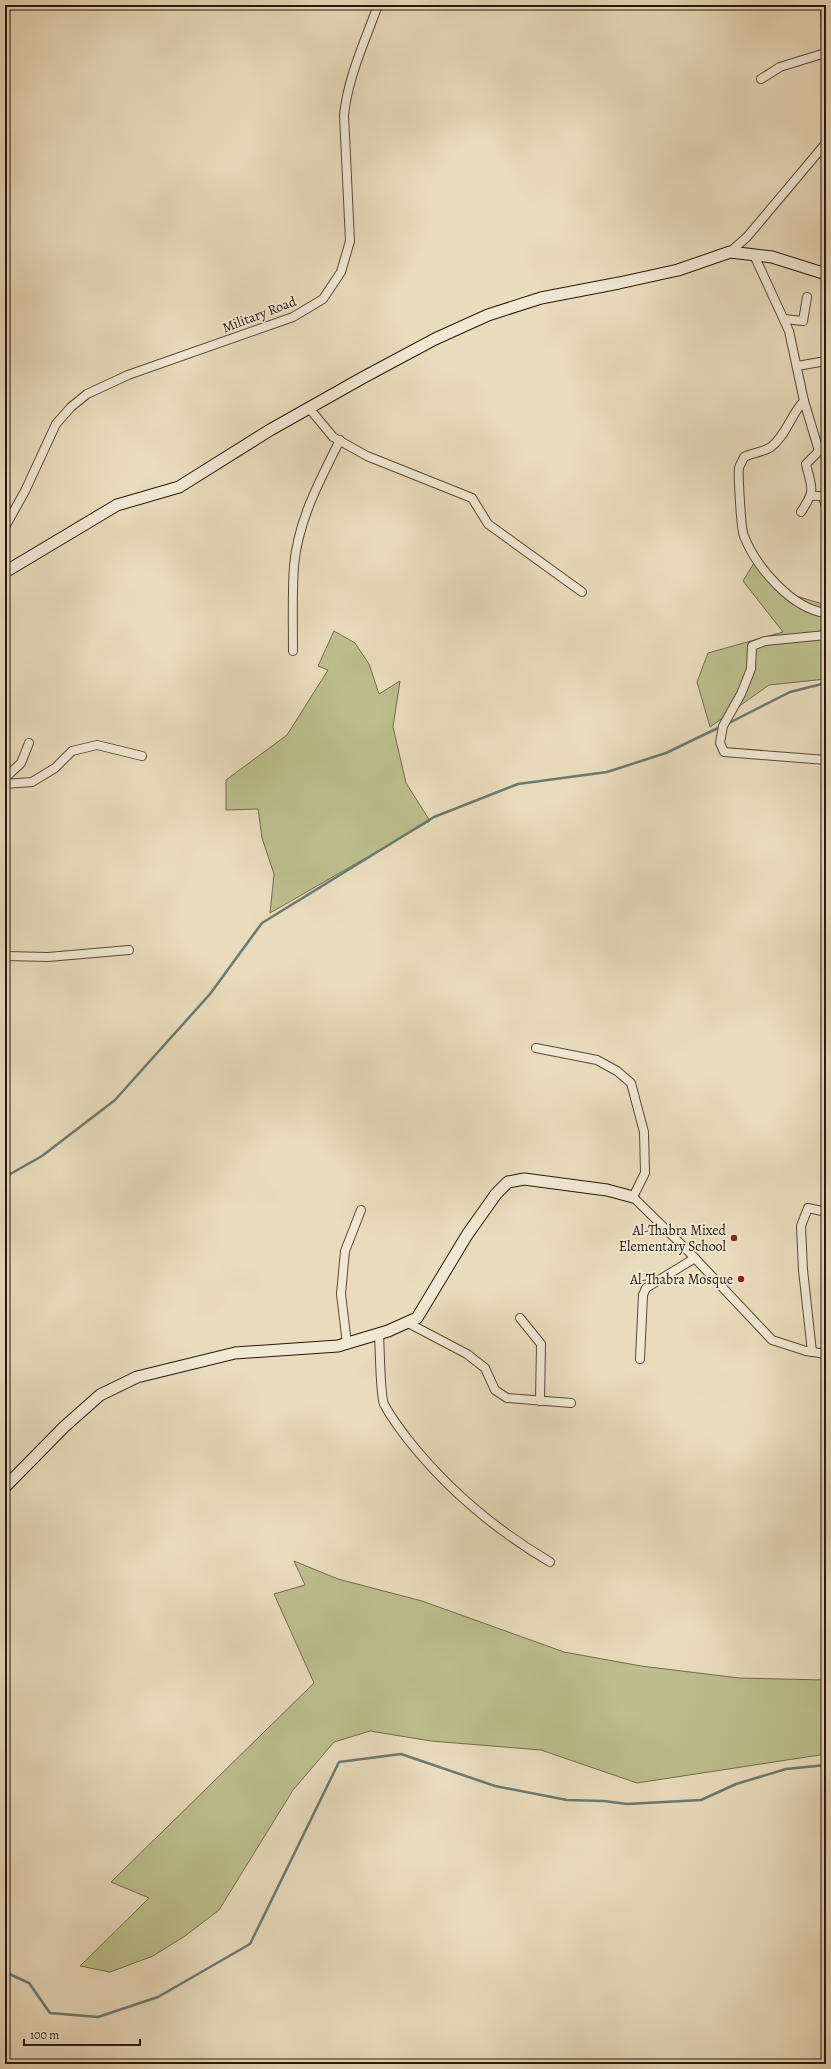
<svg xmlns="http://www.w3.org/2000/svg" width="831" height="2069" viewBox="0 0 831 2069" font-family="Alegreya,serif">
<rect width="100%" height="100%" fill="#e9dcbd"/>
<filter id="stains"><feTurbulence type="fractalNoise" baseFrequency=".005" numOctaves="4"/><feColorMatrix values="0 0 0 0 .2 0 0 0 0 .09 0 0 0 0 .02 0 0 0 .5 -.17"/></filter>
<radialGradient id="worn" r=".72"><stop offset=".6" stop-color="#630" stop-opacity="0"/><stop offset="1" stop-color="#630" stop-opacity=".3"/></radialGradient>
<!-- green -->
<g fill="#bcbf8d" stroke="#706c4c">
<polygon points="754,563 793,595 826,605 826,679 769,685 710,727 697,682 708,653 783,632 743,581"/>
<polygon points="334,631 355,643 369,664 379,694 400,681 393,727 406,783 430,821 270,913 274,874 262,838 258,809 226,810 226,780 287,735 328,670 318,666"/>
<polygon points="294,1561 338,1579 422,1601 564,1652 641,1666 739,1678 825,1680 826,1677 826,1754 637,1783 541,1750 431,1741 370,1731 334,1742 293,1790 219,1910 185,1936 153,1956 110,1972 80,1966 149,1898 111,1882 314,1683 274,1594 305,1585"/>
</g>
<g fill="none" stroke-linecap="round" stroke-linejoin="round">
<!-- stream -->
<g stroke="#697a70" stroke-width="2.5">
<polyline points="727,724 790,692 826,683"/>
<polyline points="5,1177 42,1156 115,1100 210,994 262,923 434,817 518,784 607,772 666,753 720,727"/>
<polyline points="5,1972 29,1983 50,2013 98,2017 158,1997 250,1944 339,1762 401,1754 495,1786 567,1800 604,1801 627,1804 701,1800 736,1784 786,1769 826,1765"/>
</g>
<defs>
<g id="street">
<polyline points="825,5 826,58"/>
<polyline points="761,79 780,67 825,53"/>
<polyline points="730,252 747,237 826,143"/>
<path d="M754,255L789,331L804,401C791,414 786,436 771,447C764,452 752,453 744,457C743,460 740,464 739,468C738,475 741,530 744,536C756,567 792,609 826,613"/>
<polyline points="784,319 803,321 807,297"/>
<polyline points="797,366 826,361"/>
<polyline points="309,408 333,437 367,456 472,498 488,524 582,592"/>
<polyline points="812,496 826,496"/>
<polyline points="823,496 826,507"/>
<path d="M801,512C816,489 812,490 806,464L819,451L804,401"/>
<path d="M5,527L25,491L56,424L71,407L87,394L128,375L293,317L323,299L341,272L350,241L344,115C348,77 365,41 378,5"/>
<polyline points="826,635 765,641 752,646 751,669 741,694 723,726 720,743 724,752 826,760"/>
<path d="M293,651C293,623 292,594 294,566C298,520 320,480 340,440"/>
<polyline points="5,778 21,763 29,743"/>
<polyline points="5,784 32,782 55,768 72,751 97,745 142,756"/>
<polyline points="5,956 48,957 129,950"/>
<polyline points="536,1048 597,1060 617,1071 631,1083 644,1132 645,1173 633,1197 689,1252 772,1340 806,1351 826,1354"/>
<polyline points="520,1318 541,1344 540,1401"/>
<polyline points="408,1323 467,1354 485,1368 495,1390 507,1398 571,1403"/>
<path d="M379,1334C380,1348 380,1394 384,1404C390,1416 398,1426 406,1437C445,1487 496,1530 550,1562"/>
<polyline points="347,1344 341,1294 345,1251 361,1210"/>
<polyline points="812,1352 803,1270 801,1226 808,1208 822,1211 826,1208"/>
<polyline points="640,1359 643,1295 646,1288 695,1258"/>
</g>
<g id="secondary">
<polyline points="5,572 117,505 179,487 270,430 364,377 435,339 488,315 541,298 619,283 678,270 730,252 772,257 826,274"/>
<polyline points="5,1487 64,1427 100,1395 137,1377 235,1353 338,1346 388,1331 417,1318 467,1235 496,1194 508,1182 524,1179 607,1190 633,1197"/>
</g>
</defs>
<!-- street casing -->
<use href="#street" stroke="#564938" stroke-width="10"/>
<!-- secondary casing -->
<use href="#secondary" stroke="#25180b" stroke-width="13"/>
<!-- street -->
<use href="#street" stroke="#f1e8d4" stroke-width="8"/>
<!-- secondary -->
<use href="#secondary" stroke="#f1e8d4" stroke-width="11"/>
</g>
<!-- markers -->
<g fill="#8f2418" stroke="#f1e8d4" stroke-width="1.5">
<circle cx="734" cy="1238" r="4"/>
<circle cx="741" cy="1279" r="4"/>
</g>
<g text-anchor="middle" stroke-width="3.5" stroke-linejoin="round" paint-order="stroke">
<!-- street labels -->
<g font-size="14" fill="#25180b" stroke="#f1e8d4">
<text transform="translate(259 314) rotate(-21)" y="5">Military Road</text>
</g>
<!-- poi labels -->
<g font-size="14" fill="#25180b" stroke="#f1e8d4" text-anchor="end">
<text x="726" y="1235">Al-Thabra Mixed<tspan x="726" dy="16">Elementary School</tspan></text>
<text x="733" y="1284">Al-Thabra Mosque</text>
</g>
</g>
<!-- margin -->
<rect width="831" height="2069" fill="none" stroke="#e9dcbd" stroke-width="20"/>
<rect x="6" y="6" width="819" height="2057" fill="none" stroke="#25180b" stroke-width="2"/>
<rect x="10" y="10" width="811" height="2049" fill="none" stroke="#25180b"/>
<!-- scale -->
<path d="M24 2039v6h116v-6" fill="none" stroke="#25180b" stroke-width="2"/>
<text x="30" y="2039" font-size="12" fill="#25180b" stroke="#f1e8d4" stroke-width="3" paint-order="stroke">100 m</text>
<rect width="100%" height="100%" filter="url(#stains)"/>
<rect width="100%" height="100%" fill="url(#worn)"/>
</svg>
